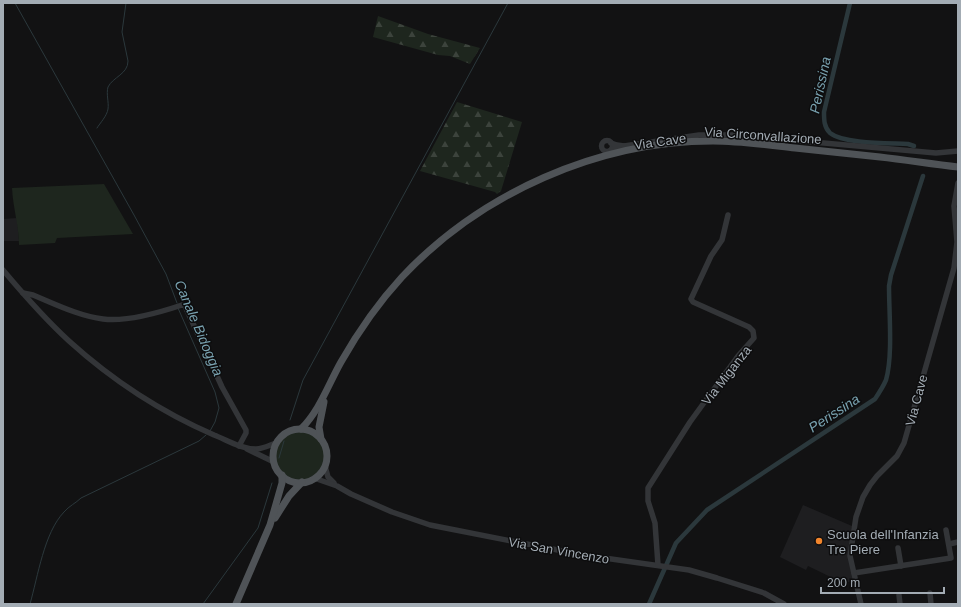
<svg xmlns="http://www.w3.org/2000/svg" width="961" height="607" viewBox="0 0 961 607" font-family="Arial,sans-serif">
<defs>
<pattern id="forest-firs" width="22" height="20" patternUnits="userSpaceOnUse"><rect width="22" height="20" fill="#1e261e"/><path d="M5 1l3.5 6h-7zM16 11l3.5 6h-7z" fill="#3c433c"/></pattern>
</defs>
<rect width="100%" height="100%" fill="#121213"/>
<!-- built -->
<g fill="#1e1e20">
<polygon points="17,218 19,241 3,241 3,219"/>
<polygon points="803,505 852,526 848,555 854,581 843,583 808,566 806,570 780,557"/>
</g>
<!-- green -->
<g fill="#1e261e">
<path d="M104,184L133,234L57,238L55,243L19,245C19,226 13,208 12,188Z"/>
<circle cx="300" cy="456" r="24"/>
</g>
<!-- forest -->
<g fill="url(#forest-firs)">
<polygon points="378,16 428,34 480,48 470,64 450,56 438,55 373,37"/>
<polygon points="457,102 522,122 501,191 497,194 495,192 420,171"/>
</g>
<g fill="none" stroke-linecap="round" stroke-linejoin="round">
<!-- stream -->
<g stroke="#2b383c" stroke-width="1">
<polyline points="15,3 134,215 166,274 177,303"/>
<path d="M97,128C100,123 107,116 108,109C109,102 106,94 108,87C113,77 128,74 128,61L122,32L126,3"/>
<polyline points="178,308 215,392 219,408 215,422 210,431"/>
<polyline points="290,420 303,380 508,3"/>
<polyline points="279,458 284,441"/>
<path d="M30,604C38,576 44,533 64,512C69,506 76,503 81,498L199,441L206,435"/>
<polyline points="203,604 258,528 272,483"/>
</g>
<!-- canal -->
<g stroke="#2b383c" stroke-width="4.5">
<path d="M850,3L824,112C824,120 824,127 830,133C844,144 889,143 908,144L914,146"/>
<path d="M649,604L676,543L707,510L875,399C879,393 883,387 886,380C893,356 889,313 889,286L891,275L923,176"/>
</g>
<!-- minor -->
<g stroke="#333538" stroke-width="5.5">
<circle cx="607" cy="146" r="5.5"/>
<polyline points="624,146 699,135 733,135 936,153 958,151"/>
<polyline points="611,150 624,146 617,145 611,143"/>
<path d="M3,270C24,295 45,319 69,341C112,380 161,412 214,435C227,440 241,449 256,449C263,449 270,445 276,443"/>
<path d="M23,293L33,295C55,304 79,316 103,319C125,322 161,312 182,305L185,306L222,387L246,430V433L239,446"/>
<polyline points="247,449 274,462"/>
<polyline points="325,466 328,477 334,483"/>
<polyline points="314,478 337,486 351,494 392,512 430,525 583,555 689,570 717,578 764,593 784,604"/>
<polyline points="949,544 958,542"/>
<polyline points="898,548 901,566"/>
<polyline points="658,565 655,523 648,501 648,488 690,422 738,356 754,338 753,331 749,327 693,302 691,299 711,256 722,240 728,215"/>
<polyline points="854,573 951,558 946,530"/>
<polyline points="930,593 931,604"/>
<polyline points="899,595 900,604"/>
<polyline points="861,604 850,556 856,517 863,497 870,485 877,476 897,456 904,443 954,268 957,242 954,206 958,183"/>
</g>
<!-- major -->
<g stroke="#4f5357" stroke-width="7">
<path d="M301,429C320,410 328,385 341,362C358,332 379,302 402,277C481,193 598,141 713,141C740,141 768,145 795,148C823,151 852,154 880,157C906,160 932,164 958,167"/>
<circle cx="300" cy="456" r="27"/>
<polyline points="321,439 319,427 324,402"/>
<polyline points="275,518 289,496 302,482"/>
<polyline points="236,604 270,525 282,483 282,475"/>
</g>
</g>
<!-- markers -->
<circle fill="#f2852c" stroke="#0d0d0e" stroke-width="1.5" cx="819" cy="541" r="4"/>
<g text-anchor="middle" stroke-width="3" stroke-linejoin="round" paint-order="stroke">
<!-- street labels -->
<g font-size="13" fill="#a3acb4" stroke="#0d0d0e">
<text transform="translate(763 135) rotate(4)" y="5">Via Circonvallazione</text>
<text transform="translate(660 141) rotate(-8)" y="5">Via Cave</text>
<text transform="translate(726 375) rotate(-52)" y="5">Via Miganza</text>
<text transform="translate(916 400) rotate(-75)" y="5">Via Cave</text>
<text transform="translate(559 550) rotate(10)" y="5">Via San Vincenzo</text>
</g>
<!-- poi labels -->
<g font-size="13" fill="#a3acb4" stroke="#0d0d0e" text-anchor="start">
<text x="827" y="539">Scuola dell'Infanzia<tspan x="827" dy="15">Tre Piere</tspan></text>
</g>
<!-- water labels -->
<g font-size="14" font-style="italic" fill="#79a2b0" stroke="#0d0d0e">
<text transform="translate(820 85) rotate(-78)" y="5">Perissina</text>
<text transform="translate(199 328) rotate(67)" y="5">Canale Bidoggia</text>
<text transform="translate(834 413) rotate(-33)" y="5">Perissina</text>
</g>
</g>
<!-- border -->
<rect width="961" height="607" fill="none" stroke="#a3acb4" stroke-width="8"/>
<!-- scale -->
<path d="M821 587v6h123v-6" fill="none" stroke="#a3acb4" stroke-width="2"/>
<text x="827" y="587" font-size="12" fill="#a3acb4" stroke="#0d0d0e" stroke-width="3" paint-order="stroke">200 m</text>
</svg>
